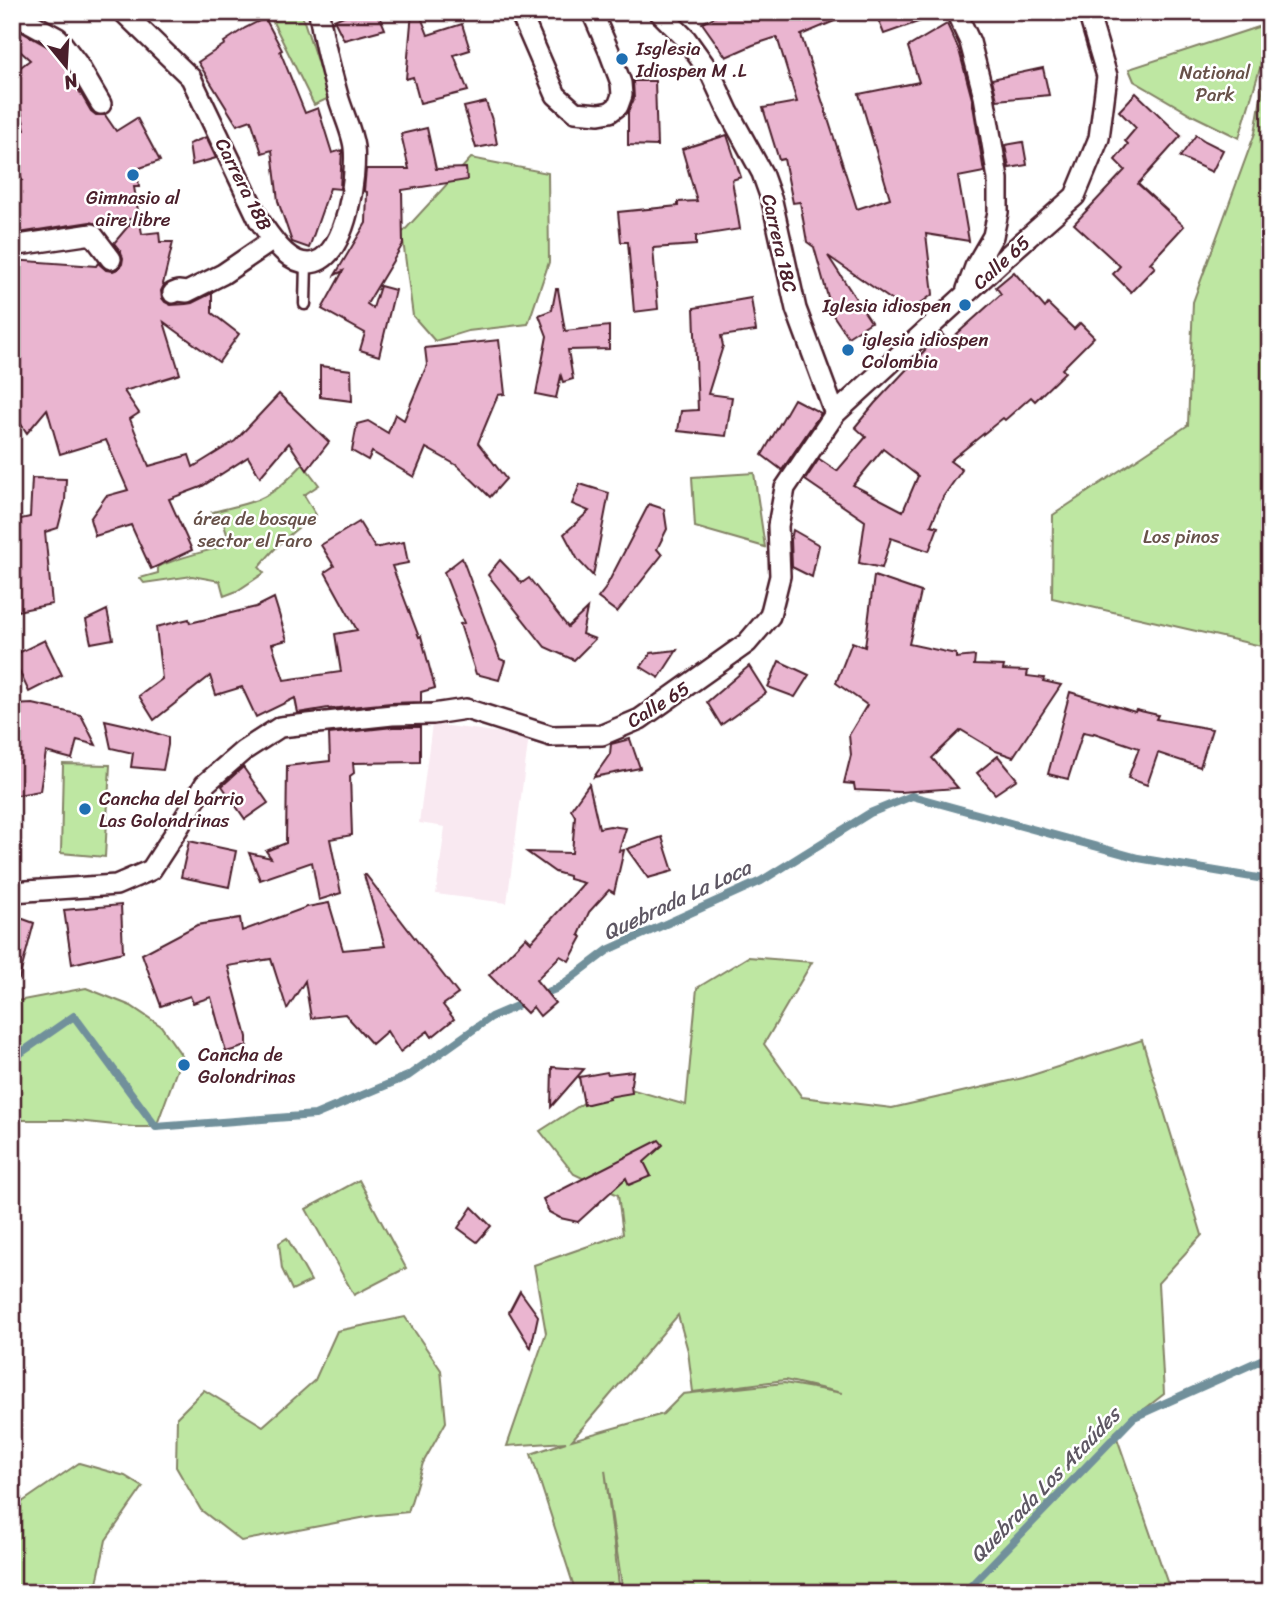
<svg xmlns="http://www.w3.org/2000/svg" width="1282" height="1605" viewBox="0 0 1282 1605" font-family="Sriracha,sans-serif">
<rect width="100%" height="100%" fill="#fff"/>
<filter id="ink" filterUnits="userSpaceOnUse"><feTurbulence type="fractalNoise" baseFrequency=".0143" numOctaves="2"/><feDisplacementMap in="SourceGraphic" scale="14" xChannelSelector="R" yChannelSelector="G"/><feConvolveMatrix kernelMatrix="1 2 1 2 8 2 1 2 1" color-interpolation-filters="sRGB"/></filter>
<g filter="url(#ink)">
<!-- built -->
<polygon fill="#f9e9f1" points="432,724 529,736 507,903 436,894 445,827 419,823"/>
<!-- green -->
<g fill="#bee7a2" stroke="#848366" stroke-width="2" fill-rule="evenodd">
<polygon points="268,12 301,12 329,98 314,105"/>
<polygon points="1270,23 1270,35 1239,138 1194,116 1134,81 1129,69"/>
<polygon points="1270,45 1270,648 1052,598 1053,515 1188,425 1193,302 1255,133"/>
<polygon points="471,158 548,173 549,262 528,324 468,331 435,341 413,316 402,233"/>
<path d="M303,464L319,485L304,495L316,515C292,531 277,545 259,567L264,573L237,591L224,596L220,581L192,576L144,583L140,578L158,573V567C181,556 206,552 230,544L221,515L213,512C228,508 243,505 257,500C275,493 290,478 303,464Z"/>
<polygon points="754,473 765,547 695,527 692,477"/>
<polygon points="63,764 110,765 105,857 61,853"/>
<path d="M748,957L812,962L764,1044L802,1097L892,1108L1023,1078L1142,1040L1202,1235L1158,1283L1164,1394L1115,1432L1171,1593H623L605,1470L620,1593H576L531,1454L566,1442L507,1446L546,1333L534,1265L623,1234L618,1195L574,1174L540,1131L613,1084L686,1105L697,988ZM678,1315L688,1351L693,1392L785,1380L842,1393L784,1383L683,1394L663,1414L572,1440Z"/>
<polygon points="86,988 131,1006 161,1026 182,1056 156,1127 134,1127 67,1120 16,1120 12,1127 12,1002"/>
<polygon points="359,1180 406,1268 354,1295 306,1209"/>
<polygon points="287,1238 311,1281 292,1290 282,1269 279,1243"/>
<polygon points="405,1317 441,1370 446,1422 423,1463 408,1512 377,1515 241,1541 201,1510 176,1467 177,1417 204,1390 263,1426 315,1380 337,1331"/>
<polygon points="79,1463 125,1476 143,1487 106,1540 95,1593 12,1593 12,1509"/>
</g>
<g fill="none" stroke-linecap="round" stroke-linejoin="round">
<!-- stream -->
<g stroke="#71909b" stroke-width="8">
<polyline points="538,996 558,988 608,950 761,881 870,813 912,796 1138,858 1270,880"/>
<polyline points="12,1059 74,1016 156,1127 315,1115 408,1076 491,1017 526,1002"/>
<polyline points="964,1593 1134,1417 1270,1356"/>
</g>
</g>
<!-- building -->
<g fill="#eab5d0" stroke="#4a1f2b" stroke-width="2" fill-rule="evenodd">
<polygon points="353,12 378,12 385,29 344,40 334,20"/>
<polygon points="412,12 419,12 428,35 462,24 470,50 454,55 468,91 420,103 413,77 406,79"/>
<polygon points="725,12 856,12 801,35 857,209 890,198 859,94 919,82 908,47 947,24 959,50 972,99 984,172 958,177 969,241 926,234 933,294 909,312 828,256 871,322 848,337 833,315 814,247 807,242 800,202 793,203 784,159 779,160 763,108 797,102 777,37 753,45 726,57 702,23"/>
<polygon points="875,12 938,12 938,15 884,34"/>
<polygon points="265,18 282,50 280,51 305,113 318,108 332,153 342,150 340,189 330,188 309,248 292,242 278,201 272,150 262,153 251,120 237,125 198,62 225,44 224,42 245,28"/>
<polygon points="18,30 50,48 67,70 91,111 96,115 105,115 116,131 137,118 160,161 137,169 139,187 134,187 142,234 159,232 160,242 173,242 163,284 164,285 161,291 162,298 165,302 171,305 186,304 192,303 212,293 212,313 239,334 219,362 164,322 180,374 124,391 139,413 130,419 149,466 189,455 193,467 235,441 279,394 329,442 307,470 289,443 260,477 248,457 201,487 169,499 192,550 151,569 131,525 95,536 90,519 106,496 128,490 106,440 60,454 47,409 27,433 12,411 12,260 96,266 98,263 106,270 113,271 118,269 122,264 123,258 121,252 114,243 135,218 99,225 90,222 12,234 12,182 22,180 12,159 12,133 25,130 14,72 30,60 12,44 12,35"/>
<polygon points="1043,68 1049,95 997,100 992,79"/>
<polygon points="633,81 655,81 657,146 628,145 628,112 634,99"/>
<polygon points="1136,93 1181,136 1138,184 1184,226 1150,263 1155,267 1131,292 1113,274 1120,266 1074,224 1125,170 1115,160 1128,144 1125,141 1136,128 1119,111"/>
<polygon points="486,102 493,123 497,144 476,148 464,107"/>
<polygon points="427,128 436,169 466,168 467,180 402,190 403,244 367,304 373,308 380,286 395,290 379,356 360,350 365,333 322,309 343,271 335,275 366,223 367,192 364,191 366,169 409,169 401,134"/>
<polygon points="727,135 741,177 732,180 740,229 696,236 696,245 653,248 658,309 634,312 628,242 621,242 618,212 678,206 678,202 697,201 682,149"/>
<polygon points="1196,135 1205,141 1223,150 1212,172 1180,157"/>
<polygon points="206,137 216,158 192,165 189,144"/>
<polygon points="1023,142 1027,165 1009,168 1005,145"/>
<path d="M1014,272L1045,308L1048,304L1074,329L1080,323L1094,337L1062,369L1065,372L1035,401L1031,397L1005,420L1003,418L950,461L962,470L943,497L931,525L938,527L929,551L891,538L882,568L859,563L865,521L805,480L819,459L837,471L866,437L855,427L875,403L941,333L949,341L1001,294L996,287ZM883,449L918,476L903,511L853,485Z"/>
<polygon points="556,289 558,289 565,331 609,326 609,349 568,350 573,379 563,382 561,376 556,398 536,394 547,336 539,315 552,310"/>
<polygon points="751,298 756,331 721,336 723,346 708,394 732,397 726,436 678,431 681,411 698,410 694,308"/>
<polygon points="499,340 505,394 498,395 478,443 506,479 490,497 458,466 426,448 414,477 372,452 368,460 352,451 357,424 368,421 388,433 395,414 404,420 427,365 425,348"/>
<polygon points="320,366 351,370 352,401 320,397"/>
<polygon points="794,399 821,413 782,470 762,455"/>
<polygon points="32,478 66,479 65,501 58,528 45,532 52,604 12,612 12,521 30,517"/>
<polygon points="580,484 609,493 593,576 578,560 564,534 589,511 572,504"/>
<polygon points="649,504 664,509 667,529 657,549 662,555 617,612 598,598 605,589"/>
<polygon points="359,522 375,548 404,542 408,563 392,566 419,637 421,636 435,688 421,692 421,702 391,703 329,709 328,708 298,713 295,698 256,717 242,687 216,695 210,676 154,720 139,696 162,679 156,627 189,619 190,623 256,607 274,598 287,640 272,644 284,680 341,672 335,634 357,630 325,572 334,566 321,545"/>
<polygon points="793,530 819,545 812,577 792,567 791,540"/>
<polygon points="462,558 500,659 505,661 499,680 476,674 460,624 464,623 444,572"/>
<polygon points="500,560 522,583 529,578 568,627 587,609 582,634 595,639 574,660 545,647 488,575"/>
<polygon points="874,576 921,592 909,644 956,654 956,658 975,656 974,665 1004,666 1003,670 1028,671 1027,676 1044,678 1043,681 1061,685 1013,757 996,751 961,730 932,758 958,788 900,792 855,790 854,784 844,783 851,755 849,735 867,705 836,683 852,642 865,647"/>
<polygon points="107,610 113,639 91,643 86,620"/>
<polygon points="45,640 62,675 29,692 12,656"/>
<polygon points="677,650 659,678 641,667 651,653"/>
<polygon points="779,661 809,675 795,697 768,687"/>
<polygon points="749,666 766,693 721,725 707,702"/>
<polygon points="1070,692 1135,712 1136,710 1158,715 1156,719 1212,729 1200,767 1158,753 1147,785 1128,778 1139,748 1094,733 1093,734 1083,732 1068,779 1048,774"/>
<polygon points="33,704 81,715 96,745 77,740 72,759 46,752 40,791 12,796 12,705"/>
<polygon points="105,720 136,727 168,737 168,745 163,770 131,767 133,753 111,748"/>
<polygon points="393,727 420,727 420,762 353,763 354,773 350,776 352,835 330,839 341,893 319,900 312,862 260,880 249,853 271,858 266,851 286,843 287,766 330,761 329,734"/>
<polygon points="630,739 640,768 594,777 610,754 611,744"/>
<polygon points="998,756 1017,779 995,794 977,773"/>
<polygon points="243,767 268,803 245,819 222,786"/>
<polygon points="589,784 599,828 610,826 626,828 619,851 624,850 614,893 609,890 589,912 579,935 582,937 569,961 560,956 536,980 555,1003 540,1016 533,1007 527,1013 489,975 526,937 531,942 584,883 569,879 569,876 555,872 527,852 572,853 575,816 571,809"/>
<polygon points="662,837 673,871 648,878 627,849"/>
<polygon points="189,841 236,851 229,887 181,877"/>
<polygon points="364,875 366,875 458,994 443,1005 454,1019 432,1037 428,1031 400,1052 387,1031 372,1044 345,1014 311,1018 305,981 287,1009 271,959 228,966 247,1037 247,1046 226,1052 211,997 193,1003 190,996 161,1006 142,954 197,925 240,918 242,931 307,907 329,903 343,950 385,946"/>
<polygon points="121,905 123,952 72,964 64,910"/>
<polygon points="12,915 34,923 19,979 12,978"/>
<polygon points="552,1067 584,1069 551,1107"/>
<polygon points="633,1071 631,1084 632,1093 608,1097 609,1099 584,1105 579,1077 607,1072 608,1074"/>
<polygon points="659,1140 663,1145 644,1162 651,1176 629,1185 626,1178 578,1222 560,1218 549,1212 543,1199"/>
<polygon points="472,1207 491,1226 477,1242 458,1228"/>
<polygon points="520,1291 538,1316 531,1348 509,1312"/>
</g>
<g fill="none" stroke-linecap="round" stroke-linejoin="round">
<defs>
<polyline id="lane" points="305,304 306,263"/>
<g id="street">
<path d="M123,12L191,78L259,220C271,237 290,269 315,262C347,253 357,175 354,147C352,131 342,111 338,96C330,68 323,40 319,12"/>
<polyline points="520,12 556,95 575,112 599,114 610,112 618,106 622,95 621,83 609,51 592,12"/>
<polyline points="659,12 686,39 711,74 728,111 762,173 772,201 796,309 835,414"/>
<polyline points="956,12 970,42 984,96 998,179 998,212 993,236 975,267 967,289"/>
<polyline points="12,13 58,38 77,63 101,104"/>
<polyline points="12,246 92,234 111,259"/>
<polyline points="173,293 178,291 187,292 223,274 273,240"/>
<polyline points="12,892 116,885 151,870 177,830 205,784 243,751 280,727 392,715 433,714 466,709 551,736 602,735 640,719 747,643 770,616 780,576 778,526 785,488 835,414 1017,247 1075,196 1099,138 1107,76 1088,12"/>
</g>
</defs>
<!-- lane casing -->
<use href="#lane" stroke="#4a1f2b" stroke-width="15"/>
<!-- street casing -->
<use href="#street" stroke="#4a1f2b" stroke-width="24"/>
<!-- lane -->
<use href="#lane" stroke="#fff" stroke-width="10"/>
<!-- street -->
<use href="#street" stroke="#fff" stroke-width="19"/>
</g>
</g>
<!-- markers -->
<g fill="#1f6fb2" stroke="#fff" stroke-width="2.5">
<circle cx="622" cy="59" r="7"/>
<circle cx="133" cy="175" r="7"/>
<circle cx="965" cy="305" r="7"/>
<circle cx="848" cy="350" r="7"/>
<circle cx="85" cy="809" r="7"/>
<circle cx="184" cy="1065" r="7"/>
</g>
<g text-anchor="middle" stroke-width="5" stroke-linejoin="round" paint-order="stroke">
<!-- poi labels -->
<g font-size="19" fill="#4a1f2b" stroke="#fff" text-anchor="start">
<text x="636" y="55">Isglesia<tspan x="636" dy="22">Idiospen M .L</tspan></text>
<text x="133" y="204" text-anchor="middle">Gimnasio al<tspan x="133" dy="22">aire libre</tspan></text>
<text x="951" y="312" text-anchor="end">Iglesia idiospen</text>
<text x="862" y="346">iglesia idiospen<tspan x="862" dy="22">Colombia</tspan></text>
<text x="99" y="805">Cancha del barrio<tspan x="99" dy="22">Las Golondrinas</tspan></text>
<text x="198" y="1061">Cancha de<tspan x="198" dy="22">Golondrinas</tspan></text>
</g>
<!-- park labels -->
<g font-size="19" fill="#675149" stroke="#fff">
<text x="1215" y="79">National<tspan x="1215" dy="22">Park</tspan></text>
<text x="255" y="525">área de bosque<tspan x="255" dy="22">sector el Faro</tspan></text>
<text x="1181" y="543">Los pinos</text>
</g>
<!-- street labels -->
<g font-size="19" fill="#4a1f2b" stroke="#fff">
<text transform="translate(244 184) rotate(63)" y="7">Carrera 18B</text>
<text transform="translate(780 243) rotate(77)" y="7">Carrera 18C</text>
<text transform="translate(1001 262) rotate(-42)" y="7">Calle 65</text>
<text transform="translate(658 704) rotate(-32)" y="7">Calle 65</text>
</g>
<!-- water labels -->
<g font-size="21" font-style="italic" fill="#5e5763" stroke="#fff">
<text transform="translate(677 900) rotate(-25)" y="7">Quebrada La Loca</text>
<text transform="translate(1045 1485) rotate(-46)" y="7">Quebrada Los Ataúdes</text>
</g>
</g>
<!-- margin -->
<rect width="1282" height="1605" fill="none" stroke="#fff" stroke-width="42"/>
<rect x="21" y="21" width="1240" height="1563" fill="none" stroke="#4a1f2b" stroke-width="2.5" filter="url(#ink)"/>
<!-- north arrow -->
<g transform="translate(66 66) rotate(162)" stroke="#ffffff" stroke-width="5" paint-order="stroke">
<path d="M0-5L12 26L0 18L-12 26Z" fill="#4a1f2b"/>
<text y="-10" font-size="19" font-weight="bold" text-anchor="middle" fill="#4a1f2b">N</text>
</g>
</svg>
